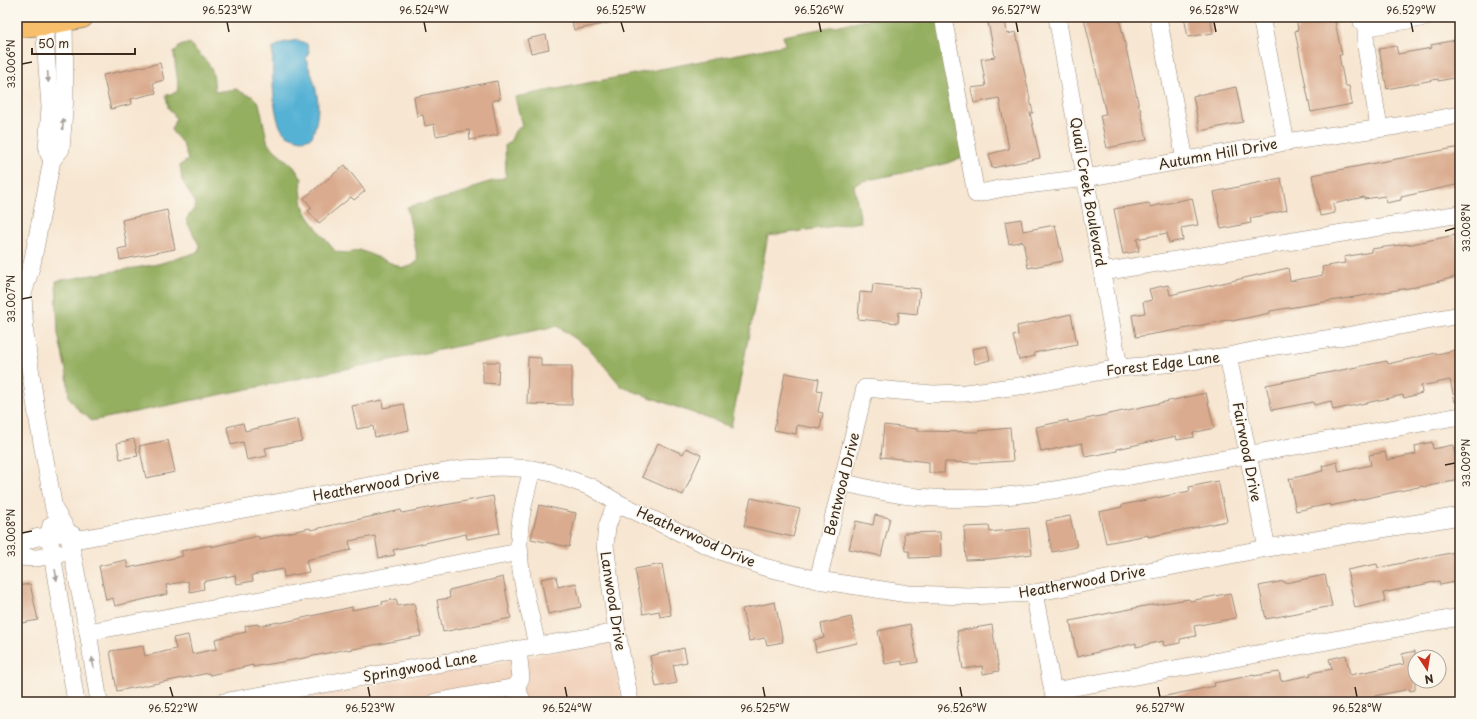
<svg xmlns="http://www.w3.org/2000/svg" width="1477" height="719" viewBox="0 0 1477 719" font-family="'Playpen Sans',sans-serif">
<rect width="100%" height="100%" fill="#fbf7ec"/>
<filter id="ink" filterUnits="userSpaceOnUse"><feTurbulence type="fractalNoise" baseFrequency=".025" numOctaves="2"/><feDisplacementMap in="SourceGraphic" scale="8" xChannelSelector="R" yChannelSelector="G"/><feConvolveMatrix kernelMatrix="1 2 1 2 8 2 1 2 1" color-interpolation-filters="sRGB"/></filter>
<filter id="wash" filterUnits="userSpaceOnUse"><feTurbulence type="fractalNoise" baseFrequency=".012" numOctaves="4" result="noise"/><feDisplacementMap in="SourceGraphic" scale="16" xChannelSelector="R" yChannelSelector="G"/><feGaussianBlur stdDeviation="0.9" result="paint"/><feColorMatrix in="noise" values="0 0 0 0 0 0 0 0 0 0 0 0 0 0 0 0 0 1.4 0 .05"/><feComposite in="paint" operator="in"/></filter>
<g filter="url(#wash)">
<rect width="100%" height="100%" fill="#f7e6d1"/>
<!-- built -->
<polygon fill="#f2d4be" points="612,642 622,702 279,702"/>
<!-- forest -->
<path fill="#94af60" stroke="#686c3f" d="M882,17H941L965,156L945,164L863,181L854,185L861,222L768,236L731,427L622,387L589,348L557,326L91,421L86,415L80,412L69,397L67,375L58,334L56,281L158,264L198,252L200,247L186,220C189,214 194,211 196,204L182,180L180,165L188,160L183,144L171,130L176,118L168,107L166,95L177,92C180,85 174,62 174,52L180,46L190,43C195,51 202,56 208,63C214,71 214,82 215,92L236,89L245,94L252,96L259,103L268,144L294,167L302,179L301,189L303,206L308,216L321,234L336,252L348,253L360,250L403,268L411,266L418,261L407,207L454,196L466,192L479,185L506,177L505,145L510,142L515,131L522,126L515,97L785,45L783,36Z"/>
<!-- water -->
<path fill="#57b2d5" stroke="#496e7a" d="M298,40L307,44L309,51L306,59C308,67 312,74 314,82C320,102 319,117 312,137C306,140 301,141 295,138C290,137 285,135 282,130C272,115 272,67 273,48L282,43Z"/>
<g id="blocks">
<!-- building -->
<g fill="#daab8e">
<polygon points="571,17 612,17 613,22 574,30"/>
<polygon points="987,17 1005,17 1007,34 1016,32 1033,113 1030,113 1040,158 992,168 989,154 1009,149 999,98 974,103 971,88 986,86 981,59 995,57"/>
<polygon points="1090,17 1119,17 1139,107 1140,107 1147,140 1107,148 1100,115 1106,114 1084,18"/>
<polygon points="1184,17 1210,17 1213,33 1188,37"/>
<polygon points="1296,17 1334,17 1342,55 1339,55 1345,86 1349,86 1352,104 1311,112 1295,31 1298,30"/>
<polygon points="546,35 549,49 531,53 527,39"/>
<polygon points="1460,39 1460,77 1438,81 1438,79 1387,89 1379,49 1396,46 1398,54 1432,48 1431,45"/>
<polygon points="160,63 164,80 153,83 156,93 131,99 132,104 111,109 103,75"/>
<polygon points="497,81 500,99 492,101 498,135 470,140 469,130 436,136 434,124 425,126 423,115 417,116 414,97"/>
<polygon points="1236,87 1243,122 1200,131 1193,96"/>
<polygon points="1460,147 1460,184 1401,197 1401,200 1386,203 1385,196 1364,199 1364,197 1333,204 1335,213 1320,216 1312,175"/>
<polygon points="345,165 365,191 354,200 351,197 319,223 308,211 312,208 304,198"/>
<polygon points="1281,178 1287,210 1250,218 1251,223 1221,229 1214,192"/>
<polygon points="1192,198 1198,225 1181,228 1183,240 1169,243 1167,233 1137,239 1139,251 1123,254 1114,209 1149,203 1150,207"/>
<polygon points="167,210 175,249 120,260 118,249 127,247 122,220"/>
<polygon points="1021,219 1023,231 1055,225 1063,261 1028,268 1023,241 1009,244 1005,222"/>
<polygon points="1455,235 1460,258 1460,276 1415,287 1270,311 1270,313 1232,321 1232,319 1183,329 1136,337 1132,315 1145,313 1143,302 1152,300 1149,289 1168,285 1170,295 1288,268 1290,281 1323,275 1322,267 1345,263 1344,257 1371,252 1371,249 1407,244 1407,245"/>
<polygon points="873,284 920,289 917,314 899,312 898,323 858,319 860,292 872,293"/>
<polygon points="1071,314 1077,344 1034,353 1035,356 1019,360 1013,336 1018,335 1017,326"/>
<polygon points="987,346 990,360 975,364 972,349"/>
<polygon points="1460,349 1460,401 1455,402 1450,380 1421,386 1422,393 1404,398 1403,395 1333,410 1331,401 1314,405 1313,402 1272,410 1266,385 1387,361 1388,364 1436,353 1437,354"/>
<polygon points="528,357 541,358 541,366 572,366 572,405 527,404"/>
<polygon points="483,362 499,362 498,384 483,383"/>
<polygon points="785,373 819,379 817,390 822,391 818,412 823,413 820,429 797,425 796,434 774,430"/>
<polygon points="1206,393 1214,428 1193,433 1194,437 1177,440 1176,436 1117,449 1117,451 1085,457 1082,443 1041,452 1036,427 1068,420 1068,423"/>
<polygon points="382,400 383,408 404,404 409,430 375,437 373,426 357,429 352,406"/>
<polygon points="298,419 302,441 265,448 267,456 247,460 243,442 231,445 227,427 243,423 245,431"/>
<polygon points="884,425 918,429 918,431 978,432 978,431 1010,428 1013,461 980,463 945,462 944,473 929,473 929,462 881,457"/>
<polygon points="134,439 138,456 120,459 117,443"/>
<polygon points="168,440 175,472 146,478 139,446"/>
<polygon points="1432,442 1433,449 1453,445 1460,480 1423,487 1423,486 1330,506 1330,504 1296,511 1289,479 1323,471 1322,466 1337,462 1339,472 1371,465 1369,455 1385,452 1387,460 1416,454 1415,446"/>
<polygon points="658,443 683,454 686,448 701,455 683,495 642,477"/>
<polygon points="1218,481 1227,521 1148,537 1148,535 1106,543 1099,512 1122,507 1122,505 1190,491 1189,487"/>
<polygon points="493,496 500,533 467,539 466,534 393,550 395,555 379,558 375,536 349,541 351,550 306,560 309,572 284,577 283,569 252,575 253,581 237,584 235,575 203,582 204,589 190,592 188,581 166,585 168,594 115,606 113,598 106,600 99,566 126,560 128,568 183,556 181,551 211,545 211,547 258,536 259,539 310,528 311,530 401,510 402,513"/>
<polygon points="751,498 800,509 793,537 744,526"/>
<polygon points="539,505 576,513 569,547 531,539"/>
<polygon points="875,515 890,518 881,556 849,549 856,521 873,525"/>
<polygon points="1070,516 1077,547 1052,552 1046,521"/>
<polygon points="989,526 990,532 1029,528 1032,554 991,559 966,560 964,527"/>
<polygon points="940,532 941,557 909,558 909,551 905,551 904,533"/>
<polygon points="1460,551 1460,581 1440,585 1439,581 1383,593 1385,601 1355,608 1347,570 1377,564 1378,568"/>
<polygon points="662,564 671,615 660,617 659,611 643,614 635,569"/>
<polygon points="1325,575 1332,606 1266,619 1259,586 1284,581 1285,583"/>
<polygon points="556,576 558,587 576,583 581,607 548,614 541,579"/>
<polygon points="503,577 511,618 443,632 437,600 450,598 449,590"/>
<polygon points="30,584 38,620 17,624 17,586"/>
<polygon points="1230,593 1236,618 1194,626 1196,636 1180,639 1180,643 1164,646 1163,641 1136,647 1136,643 1077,657 1070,621 1145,606 1189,599 1190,601"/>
<polygon points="396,599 398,606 414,603 421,636 348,650 347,649 304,658 253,667 253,665 210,675 209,673 117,691 110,651 143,646 145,656 176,649 173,638 188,635 192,654 217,649 215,639 246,632 245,626 258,624 258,626 279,622 280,623 352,607 352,610 383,604 382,602"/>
<polygon points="775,602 783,642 767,645 765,638 749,641 742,609"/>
<polygon points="851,617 857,643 816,652 814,640 824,638 821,624"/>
<polygon points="910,624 918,662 902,665 902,661 885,664 878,631"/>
<polygon points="992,625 999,671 983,674 982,666 963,669 957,631"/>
<polygon points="684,648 687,662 673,665 677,683 656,687 650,656"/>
<polygon points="1415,651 1415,690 1410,691 1410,689 1344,702 1162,702 1161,697 1215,686 1214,683 1254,675 1254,676 1279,672 1281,681 1311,675 1310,673 1332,669 1329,659 1346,655 1350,675 1404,664 1402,654"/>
</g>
</g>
</g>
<g filter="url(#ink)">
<use href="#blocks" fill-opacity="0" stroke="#998878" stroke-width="1"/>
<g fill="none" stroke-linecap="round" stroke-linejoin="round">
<defs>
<g id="minor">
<polyline points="943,17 976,194 1003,188 1086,178 1286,142 1397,126 1460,115"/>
<polyline points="1057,17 1119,368"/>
<polyline points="1158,17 1185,160"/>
<polyline points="1261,17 1286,142"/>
<polyline points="1362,17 1362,22 1366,25 1374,26 1426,17"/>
<polyline points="64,20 65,97 61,149 52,160 32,264 23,294 25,334 37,415 54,509 68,532 88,632 99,702"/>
<polyline points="44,24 50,107 47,150 52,160"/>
<polyline points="1366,25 1366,47 1379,128"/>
<polyline points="1102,272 1460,214"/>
<polyline points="1228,356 1267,548"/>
<path d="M532,469C526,494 519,517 519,542C518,573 531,615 537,646"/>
<path d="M842,482C858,486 874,490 890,493C958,506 1041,494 1109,480L1460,416"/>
<polyline points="620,504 612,513 607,527 605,545 617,632 630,702"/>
<polyline points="51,525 49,535 76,702"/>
<polyline points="17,545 34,538 68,532 80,539 461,469 502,467 532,469 552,473 591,487 620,504 715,549 764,567 818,580 908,594 968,596 1034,593 1267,548 1460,516"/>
<polyline points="17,557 37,558 63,553"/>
<polyline points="818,580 865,388 933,394 965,393 1027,385 1119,368 1176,363 1228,356 1276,346 1340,337 1460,315"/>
<polyline points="1034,593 1055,702"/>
<polyline points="88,632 520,552"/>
<polyline points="516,687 523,702"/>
<polyline points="1053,691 1460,617"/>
<polyline points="223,702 617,632"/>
<polyline points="435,702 516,687 521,678 518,649"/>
</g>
<polyline id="major" points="17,26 44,24 82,17"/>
</defs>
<!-- minor casing -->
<use href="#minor" stroke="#998878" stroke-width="18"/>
<!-- major casing -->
<use href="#major" stroke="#998878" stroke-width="24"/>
<!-- minor -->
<use href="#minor" stroke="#fff" stroke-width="17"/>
<!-- major -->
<use href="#major" stroke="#f7bf6c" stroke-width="22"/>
</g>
<!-- one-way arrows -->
<defs><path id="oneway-solid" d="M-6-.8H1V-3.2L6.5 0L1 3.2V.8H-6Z"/></defs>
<g fill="#a79f9a">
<use href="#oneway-solid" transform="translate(48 77) rotate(86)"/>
<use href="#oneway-solid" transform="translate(63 124) rotate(-86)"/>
<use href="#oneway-solid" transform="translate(56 575) rotate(81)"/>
<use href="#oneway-solid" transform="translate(93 663) rotate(-99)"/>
</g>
</g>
<!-- ticks -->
<path fill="none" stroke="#3b2a1e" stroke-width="1.5" d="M227,22L229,32M424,22L426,32M621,22L624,32M819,22L821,32M1016,22L1018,32M1214,22L1216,32M1411,22L1413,32M22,64L32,62M1445,231L1455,228M22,299L32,297M1445,465L1455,463M22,533L32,531M170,687L173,697M368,687L370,697M565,687L567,697M763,687L765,697M960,687L962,697M1158,687L1160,697M1355,687L1357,697"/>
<g text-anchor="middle" stroke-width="3" stroke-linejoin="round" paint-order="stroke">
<!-- street labels -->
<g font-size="14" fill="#3b2a1e" stroke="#fbf7ec">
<text transform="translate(1218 154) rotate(-10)" y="5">Autumn Hill Drive</text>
<text transform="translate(1088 192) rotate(80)" y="5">Quail Creek Boulevard</text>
<text transform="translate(1163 364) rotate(-7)" y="5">Forest Edge Lane</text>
<text transform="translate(1247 452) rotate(79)" y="5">Fairwood Drive</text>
<text transform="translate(842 484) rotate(-76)" y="5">Bentwood Drive</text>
<text transform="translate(376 485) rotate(-10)" y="5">Heatherwood Drive</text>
<text transform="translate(696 537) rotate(24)" y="5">Heatherwood Drive</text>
<text transform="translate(1082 582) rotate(-10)" y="5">Heatherwood Drive</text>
<text transform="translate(613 601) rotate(81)" y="5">Lanwood Drive</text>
<text transform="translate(420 667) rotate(-10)" y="5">Springwood Lane</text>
</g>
</g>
<!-- margin -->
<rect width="1477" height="719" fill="none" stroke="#fbf7ec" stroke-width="44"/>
<!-- north arrow -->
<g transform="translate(1427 669) rotate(168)"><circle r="19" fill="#fbf7ec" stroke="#aea59a"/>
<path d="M0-3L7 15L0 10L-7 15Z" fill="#c8321e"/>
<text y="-6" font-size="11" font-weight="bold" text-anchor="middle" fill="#3b2a1e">N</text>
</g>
<!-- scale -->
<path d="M32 48v6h103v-6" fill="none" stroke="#3b2a1e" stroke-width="2"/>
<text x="38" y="48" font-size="12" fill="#3b2a1e" stroke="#fbf7ec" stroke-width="3" paint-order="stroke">50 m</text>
<rect x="22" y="22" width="1433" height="675" fill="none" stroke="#3b2a1e" stroke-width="1.5"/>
<g font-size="10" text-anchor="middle" fill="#3b2a1e">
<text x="227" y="14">96.523°W</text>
<text x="424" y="14">96.524°W</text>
<text x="621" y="14">96.525°W</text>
<text x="819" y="14">96.526°W</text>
<text x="1016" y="14">96.527°W</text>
<text x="1214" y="14">96.528°W</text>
<text x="1411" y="14">96.529°W</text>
<text transform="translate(11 64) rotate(-90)" y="4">33.006°N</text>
<text transform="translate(1466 228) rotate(-90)" y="4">33.008°N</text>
<text transform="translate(11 299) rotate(-90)" y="4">33.007°N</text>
<text transform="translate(1466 463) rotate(-90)" y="4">33.009°N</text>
<text transform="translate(11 533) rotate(-90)" y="4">33.008°N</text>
<text x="173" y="712">96.522°W</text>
<text x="370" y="712">96.523°W</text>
<text x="567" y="712">96.524°W</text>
<text x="765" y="712">96.525°W</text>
<text x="962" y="712">96.526°W</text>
<text x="1160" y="712">96.527°W</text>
<text x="1357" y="712">96.528°W</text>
</g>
</svg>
